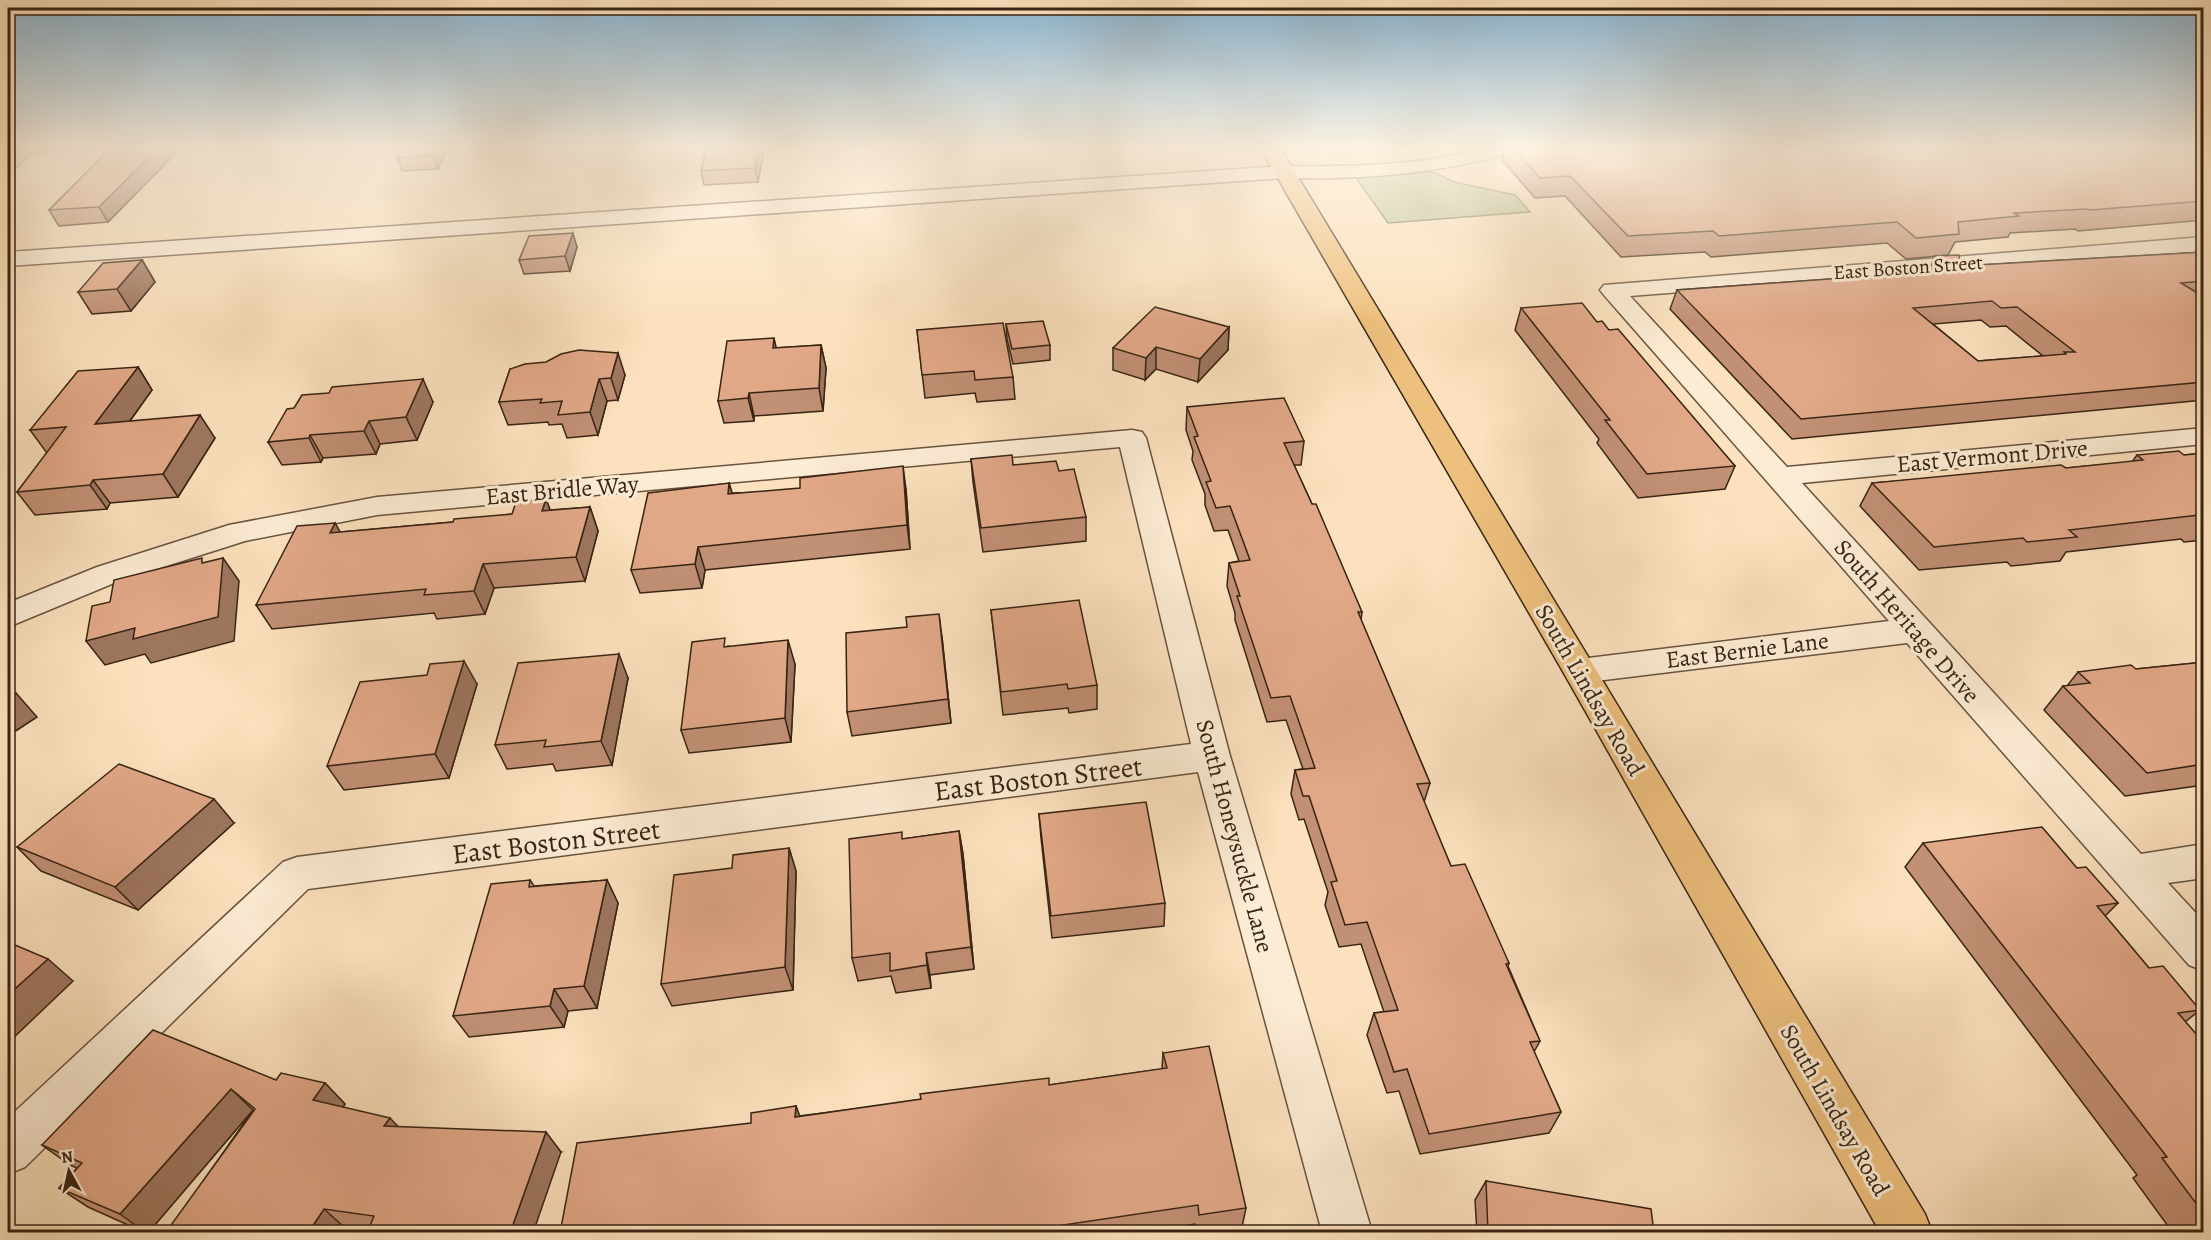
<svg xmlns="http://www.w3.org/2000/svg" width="2211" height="1240" viewBox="0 0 2211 1240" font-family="Alegreya,serif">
<rect width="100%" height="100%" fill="#fbe1bd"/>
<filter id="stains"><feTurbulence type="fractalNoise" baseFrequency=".00333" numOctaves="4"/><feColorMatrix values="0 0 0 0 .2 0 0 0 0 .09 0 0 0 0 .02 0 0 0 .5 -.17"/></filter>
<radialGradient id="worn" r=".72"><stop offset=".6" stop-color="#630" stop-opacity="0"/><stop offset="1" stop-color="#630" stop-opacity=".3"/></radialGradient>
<!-- green -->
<polygon fill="#bac495" stroke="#797454" stroke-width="1.5" points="1434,172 1454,182 1515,195 1530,212 1388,223 1356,178"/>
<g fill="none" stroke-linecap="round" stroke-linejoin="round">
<defs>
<g id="minor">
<path d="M1481,149H1513L1510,153C1435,174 1361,180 1284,178L8,266V252L1284,166C1350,167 1417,166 1481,149Z"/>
<polygon points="2204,237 2204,251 1630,296 1787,467 2204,428 2204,444 1802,483 2141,854 2204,844 2204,878 2168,883 2204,922 2204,971 2189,965 1907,643 1580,683 1568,680 1563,671 1568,662 1580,659 1889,621 1604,295 1600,290 1604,285"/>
<polygon points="1132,430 1142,432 1146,438 1230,756 1372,1232 1322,1232 1198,772 308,889 25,1167 8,1174 8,1118 283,862 297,857 1191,744 1120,447 377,515 245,541 119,581 8,627 8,603 97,567 229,525 377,497"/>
</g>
<polygon id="major" points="1261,149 1281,149 1925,1214 1932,1232 1880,1232 1565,675"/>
</defs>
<!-- minor casing -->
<use href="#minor" stroke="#69533e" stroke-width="3"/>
<!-- major casing -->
<use href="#major" stroke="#382413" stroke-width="3"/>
<!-- minor -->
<use href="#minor" fill="#fcecd4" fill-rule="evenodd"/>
<!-- major -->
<use href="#major" fill="#eec07e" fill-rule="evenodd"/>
</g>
<!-- wall -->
<g fill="#c29075" stroke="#382413" stroke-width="1.5" fill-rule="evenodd">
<polygon points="8,149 77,149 75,151 33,153 8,175"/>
<polygon points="110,149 180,149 108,222 59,226 49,210"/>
<polygon points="448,149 438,169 402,171 397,158"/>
<polygon points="706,149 764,149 758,182 704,185 701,171"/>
<polygon points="1505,149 2204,149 2204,220 2078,231 2075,229 2010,233 2008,237 1955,242 1948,255 1906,259 1887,243 1711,257 1705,252 1621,257 1565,196 1535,198 1502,160"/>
<polygon points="577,247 570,271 524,274 519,260"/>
<path d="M2204,252V400L1792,439L1670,309L1677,290L1928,272L1935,256L1960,266ZM1981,320L1990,327L2006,326L2043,356L1978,361L1933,324Z"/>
<polygon points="142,260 155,282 131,311 92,314 78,292"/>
<polygon points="1521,308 1597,322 1609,330 1735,466 1725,489 1638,498 1597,443 1599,439 1515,330"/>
<polygon points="1006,324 1050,345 1050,360 1013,364 1007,339"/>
<polygon points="1229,327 1228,350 1198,382 1156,369 1145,380 1113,370 1113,348"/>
<polygon points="917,330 1013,377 1015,399 977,402 975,393 925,398"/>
<polygon points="821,345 826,368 823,411 754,416 754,421 724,423 718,401 776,348"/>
<polygon points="138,367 152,390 130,421 215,438 178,497 110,503 107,509 35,515 17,492 47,453 30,430"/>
<polygon points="510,369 625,375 618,400 607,401 598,435 567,438 562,424 549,425 548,422 508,425 499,402"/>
<polygon points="433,402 417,440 380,444 376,454 323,458 321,462 282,465 268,442"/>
<polygon points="1187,407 1304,441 1301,465 1294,465 1362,612 1361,620 1430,783 1424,802 1451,866 1509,963 1508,966 1540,1041 1534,1052 1561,1112 1549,1133 1420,1154 1399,1091 1387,1093 1367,1035 1374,1013 1384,1012 1361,944 1339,947 1325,905 1328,892 1304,819 1299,820 1291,794 1295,770 1303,769 1286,720 1267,722 1235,620 1235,613 1227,586 1229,563 1239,561 1228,530 1214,531 1205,505 1205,494 1192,460 1193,451 1186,430"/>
<polygon points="2204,453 2204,540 2184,542 2181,539 2066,552 2060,561 2011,566 2007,562 1919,570 1860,506 1872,483 2066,468 2132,462 2137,455 2184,455"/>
<polygon points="971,459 1059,471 1086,517 1086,541 983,552 973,482"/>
<polygon points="729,483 732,493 906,489 910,549 705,570 702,588 640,593 631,570"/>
<polygon points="546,499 550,510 590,507 598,531 585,581 494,588 485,614 437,619 434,613 272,629 256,605 335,523 340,532 453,522 512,514"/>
<polygon points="991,610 1097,685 1097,709 1069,713 1068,708 1003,715"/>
<polygon points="942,637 951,723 852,736 847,712"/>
<polygon points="728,646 795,664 791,742 689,753 681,730"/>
<polygon points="2204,662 2204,785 2125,796 2044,710 2063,686 2067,686 2078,672 2136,669"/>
<polygon points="628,678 612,765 556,771 553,764 507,769 495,745"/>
<polygon points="477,684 449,778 344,790 327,766"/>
<polygon points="1039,814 1165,903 1164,926 1052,938 1041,838"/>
<polygon points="234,823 138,910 41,871 17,847"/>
<polygon points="959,831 963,854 974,969 930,975 931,988 896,993 891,976 858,981 852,958 903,839"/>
<polygon points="1923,843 2077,868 2118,903 2105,916 2149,968 2200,1010 2185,1022 2204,1043 2204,1233 2173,1233 2133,1178 2137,1175 1905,867"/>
<polygon points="789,848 796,871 793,990 672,1006 661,984 732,868"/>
<polygon points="530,880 534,886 607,880 618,903 597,1008 568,1011 564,1027 469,1037 453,1016"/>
<polygon points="1163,1053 1246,1208 1242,1227 1205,1233 1197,1233 1195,1224 1137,1233 560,1233 751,1123 796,1106 799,1116 1049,1085 1162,1069"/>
<polygon points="276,1080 325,1083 345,1104 343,1107 398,1127 561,1152 367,1231 345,1228 343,1233 167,1233 253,1110 148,1233 146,1233 88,1207 59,1188 77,1168 70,1165 42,1145"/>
<polygon points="1486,1181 1654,1233 1477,1233 1475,1200"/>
</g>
<!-- shaded-wall -->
<g fill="#9e765f" stroke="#382413" stroke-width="1.5">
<polygon points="11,149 30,149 33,153 8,175 8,152"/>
<polygon points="157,149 180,149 108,222 99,207"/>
<polygon points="436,149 448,149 438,169 433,155"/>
<polygon points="759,149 764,149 758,182 755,168"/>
<polygon points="573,233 577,247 570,271 565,256"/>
<polygon points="142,260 155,282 131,311 117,289"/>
<polygon points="1229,327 1228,350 1198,382 1200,359"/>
<polygon points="774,338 779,360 773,348"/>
<polygon points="821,345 826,368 823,411 819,388"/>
<polygon points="1156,347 1156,369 1145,380 1146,358"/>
<polygon points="618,353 625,375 618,400 611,378"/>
<polygon points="138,367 152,390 111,447 95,424"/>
<polygon points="423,379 433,402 417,440 406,417"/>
<polygon points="599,379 607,401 598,435 590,412"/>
<polygon points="749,393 754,416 754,421 748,398"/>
<polygon points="200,415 215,438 178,497 163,474"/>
<polygon points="369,421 380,444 376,454 364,431"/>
<polygon points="310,435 323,458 321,462 309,438"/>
<polygon points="903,466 906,489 910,549 907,525"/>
<polygon points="93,480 110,503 107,509 90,485"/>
<polygon points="729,483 736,507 728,494"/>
<polygon points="546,499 555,523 542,511"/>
<polygon points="590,507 598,531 585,581 576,557"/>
<polygon points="335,523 348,546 330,533"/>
<polygon points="698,547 705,570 702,588 695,564"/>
<polygon points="223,558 239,581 234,641 151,663 145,654 105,665 86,641"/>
<polygon points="483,564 494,588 485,614 474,591"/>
<polygon points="939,614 942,637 951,723 948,699"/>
<polygon points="788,640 795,664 791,742 785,718"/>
<polygon points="619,654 628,678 612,765 601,741"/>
<polygon points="464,661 477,684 449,778 435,754"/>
<polygon points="16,693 37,717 8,736 8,698"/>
<polygon points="214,799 234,823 138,910 115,887"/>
<polygon points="959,831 963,854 974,969 971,947"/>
<polygon points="789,848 796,871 793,990 785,967"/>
<polygon points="607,880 618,903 597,1008 584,986"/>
<polygon points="926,953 930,975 931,988 927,965"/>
<polygon points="48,959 73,981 8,1043 8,995"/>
<polygon points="554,989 568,1011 564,1027 550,1006"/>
<polygon points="325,1083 345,1104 333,1121 313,1100"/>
<polygon points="231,1089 253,1110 148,1233 146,1233 120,1214"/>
<polygon points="796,1106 804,1127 795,1117"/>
<polygon points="390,1118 409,1138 384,1126"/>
<polygon points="546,1132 561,1152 533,1233 510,1233"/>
<polygon points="324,1209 345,1228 343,1233 308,1233"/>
</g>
<!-- building -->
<g fill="#e1a888" stroke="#382413" stroke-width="1.5" fill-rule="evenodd">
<polygon points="110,149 157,149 99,207 49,210"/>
<polygon points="402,149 436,149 433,155 397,158"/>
<polygon points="706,149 759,149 755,168 701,171"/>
<polygon points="1514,149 2204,149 2204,201 2090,210 2087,209 2014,213 2019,216 1958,222 1959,234 1916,238 1897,222 1719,236 1713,231 1628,236 1570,176 1540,178"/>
<polygon points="573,233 565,256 519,260 529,236"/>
<path d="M2204,252V281L2181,283L2204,297V382L1801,419L1677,290L1953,270L1935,256L1959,255L1960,266ZM1992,301L2001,308L2017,307L2075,352H2064L2066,354L1978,361L1913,308Z"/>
<polygon points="142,260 117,289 78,292 103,263"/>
<polygon points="1582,303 1597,322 1602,321 1609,330 1618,329 1735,466 1647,474 1605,420 1610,420 1521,308"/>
<polygon points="1155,307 1229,327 1200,359 1156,347 1146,358 1113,348"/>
<polygon points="1043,321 1050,345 1012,349 1006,324"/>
<polygon points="1003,323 1013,377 975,380 974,371 922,375 917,330"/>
<polygon points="774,338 773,348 821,345 819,388 749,393 748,398 718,401 727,341"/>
<polygon points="579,350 618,353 611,378 599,379 590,412 558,415 562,401 540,403 542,399 499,402 510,369 525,364 546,362 561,354"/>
<polygon points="138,367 95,424 200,415 163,474 93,480 90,485 17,492 66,427 30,430 78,371"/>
<polygon points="423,379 406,417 369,421 364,431 310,435 309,438 268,442 287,409 294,408 302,395 329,393 332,387"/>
<polygon points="1284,398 1304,441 1284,443 1312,504 1316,504 1362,612 1358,612 1430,783 1417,784 1451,866 1465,864 1509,963 1506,964 1540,1041 1530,1042 1561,1112 1429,1134 1407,1069 1394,1072 1374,1013 1398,1010 1367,922 1345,925 1331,882 1337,881 1309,796 1303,796 1295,770 1315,768 1290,696 1271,698 1237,596 1240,596 1229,563 1250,560 1230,506 1216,508 1206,482 1211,481 1194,437 1198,436 1187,407"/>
<polygon points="2179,451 2184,455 2204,453 2204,518 2199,515 2069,530 2077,537 2027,542 2023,538 1934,547 1872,483 2061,465 2066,468 2143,460 2137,455"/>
<polygon points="1012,455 1013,465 1056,461 1059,471 1074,469 1086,517 981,528 971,459"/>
<polygon points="903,466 907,525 698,547 695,564 631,570 648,493 729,483 728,494 800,488 800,478"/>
<polygon points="546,499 542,511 590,507 576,557 483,564 474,591 424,595 426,589 256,605 297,526 335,523 330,533 453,522 454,519 512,514 516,502"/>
<polygon points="202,558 202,563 223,558 218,617 133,639 135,628 86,641 92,606 110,602 114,580"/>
<polygon points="1079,600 1097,685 1068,689 1067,684 1001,692 991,610"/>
<polygon points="939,614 948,699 847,712 846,633 907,627 906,617"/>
<polygon points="725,638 724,647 788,640 785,718 681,730 692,642"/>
<polygon points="619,654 601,741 544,747 546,740 495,745 518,663"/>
<polygon points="464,661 435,754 327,766 360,682 427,675 430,664"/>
<polygon points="2204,662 2204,764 2147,773 2063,686 2090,683 2078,672 2131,665 2136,669"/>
<polygon points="8,688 16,693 8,698"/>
<polygon points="119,764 214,799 115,887 17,847"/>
<polygon points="1146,802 1165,903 1051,916 1039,814"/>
<polygon points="2042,827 2077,868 2086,867 2118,903 2097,906 2149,968 2163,966 2200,1010 2178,1013 2204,1043 2204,1214 2162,1158 2167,1157 1923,843"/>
<polygon points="959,831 971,947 926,953 927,965 890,971 890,953 852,958 849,839 902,832 902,839"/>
<polygon points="789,848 785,967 661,984 674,875 732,868 733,855"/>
<polygon points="530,880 529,887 607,880 584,986 554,989 550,1006 453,1016 491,884"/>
<polygon points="8,942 48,959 8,995"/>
<polygon points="153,1030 276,1080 281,1073 325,1083 313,1100 390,1118 384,1126 546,1132 510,1233 367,1233 374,1216 324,1209 308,1233 166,1232 255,1109 231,1089 120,1214 59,1188 82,1163 42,1145"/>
<polygon points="1209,1046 1246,1208 1199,1215 1198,1205 1009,1233 560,1233 577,1143 751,1123 751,1113 796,1106 795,1117 921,1099 920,1094 1049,1078 1049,1085 1167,1068 1163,1053"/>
<polygon points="1486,1181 1651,1209 1654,1233 1488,1233"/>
</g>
<!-- sky -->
<linearGradient id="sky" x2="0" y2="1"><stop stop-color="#8bb7d5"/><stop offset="0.46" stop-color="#fdf2e1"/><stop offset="1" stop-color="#fdf2e1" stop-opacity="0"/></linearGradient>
<rect width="2211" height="322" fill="url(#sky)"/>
<g text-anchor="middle" stroke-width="6" stroke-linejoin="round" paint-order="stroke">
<!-- far-street labels -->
<g font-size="20" fill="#382413" stroke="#fcecd4">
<text transform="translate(1908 267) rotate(-4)" y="7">East Boston Street</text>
</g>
<!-- street labels -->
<g font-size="24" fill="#382413" stroke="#fcecd4">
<text transform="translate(1992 456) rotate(-5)" y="8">East Vermont Drive</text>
<text transform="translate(562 490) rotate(-5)" y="8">East Bridle Way</text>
<text transform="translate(1907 621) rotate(49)" y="8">South Heritage Drive</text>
<text transform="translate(1747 650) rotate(-7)" y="8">East Bernie Lane</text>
<text transform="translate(1590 690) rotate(60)" y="8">South Lindsay Road</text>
<text transform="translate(1235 836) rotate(75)" y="8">South Honeysuckle Lane</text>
<text transform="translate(1835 1110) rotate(60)" y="8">South Lindsay Road</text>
</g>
<!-- near-street labels -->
<g font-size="28" fill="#382413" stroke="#fcecd4">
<text transform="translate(1038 778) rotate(-7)" y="10">East Boston Street</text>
<text transform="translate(556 841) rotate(-7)" y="10">East Boston Street</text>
</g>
</g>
<!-- margin -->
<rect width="2211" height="1240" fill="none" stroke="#fbe1bd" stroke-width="30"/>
<rect x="9" y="9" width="2193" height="1222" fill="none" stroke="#382413" stroke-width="3"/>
<rect x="15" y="15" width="2181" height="1210" fill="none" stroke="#382413" stroke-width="1.5"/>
<!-- north arrow -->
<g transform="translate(69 1171) rotate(352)" stroke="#fcecd4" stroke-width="4.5" paint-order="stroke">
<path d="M0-4.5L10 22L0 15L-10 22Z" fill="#382413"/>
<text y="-9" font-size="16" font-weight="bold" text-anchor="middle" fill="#382413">N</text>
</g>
<rect width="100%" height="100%" filter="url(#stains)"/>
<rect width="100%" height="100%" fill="url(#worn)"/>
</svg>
